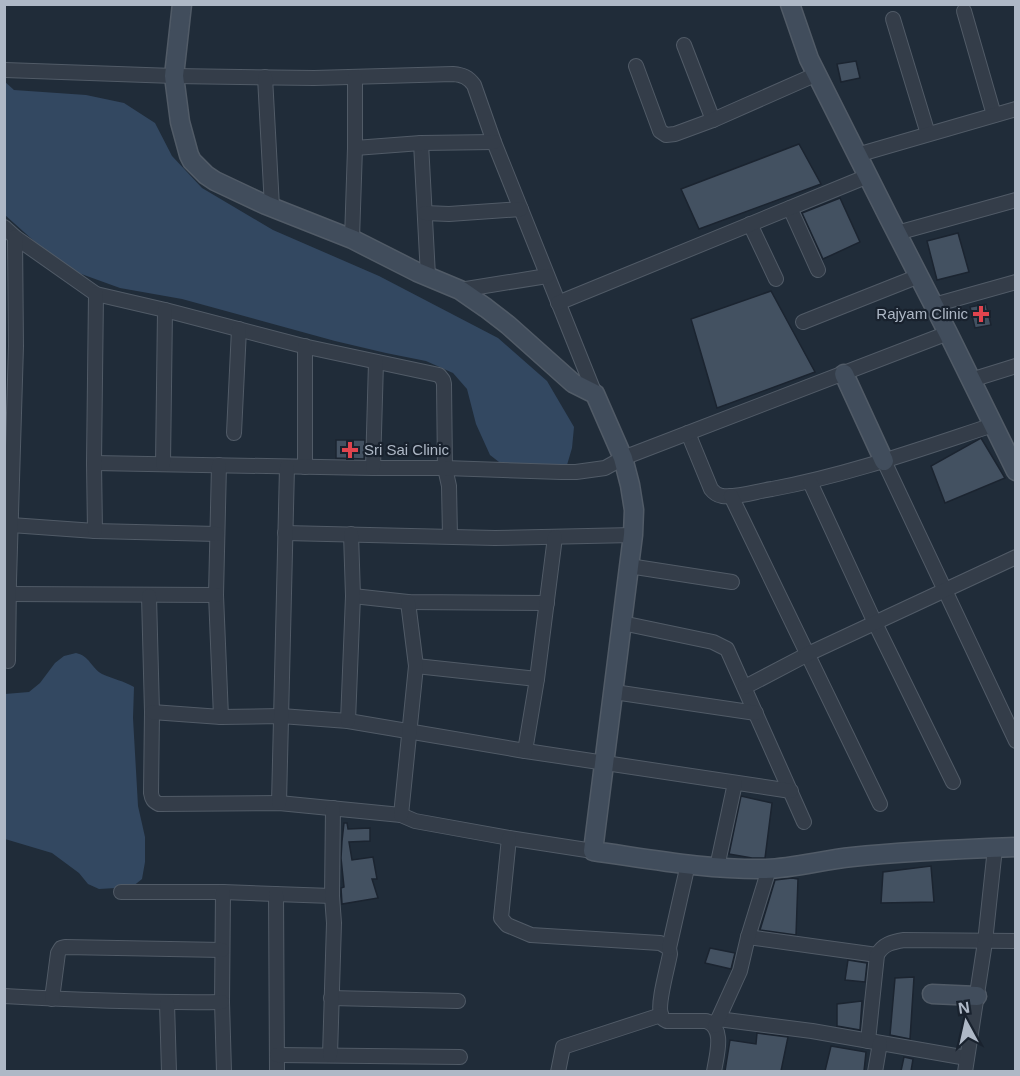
<svg xmlns="http://www.w3.org/2000/svg" width="1020" height="1076" viewBox="0 0 1020 1076" font-family="Helvetica,sans-serif">
<rect width="100%" height="100%" fill="#202c39"/>
<!-- water -->
<g fill="#334861">
<polygon points="4,81 14,90 86,95 124,103 155,123 172,156 202,188 273,230 379,276 498,338 547,381 574,427 572,448 567,465 552,471 508,469 490,455 476,424 467,389 453,373 426,361 386,353 335,341 182,299 120,288 73,271 44,250 5,215"/>
<path d="M76,653C90,656 91,668 102,674C113,679 124,681 134,687L133,718L138,806L145,837V862L142,879L132,887L99,889L88,884L79,873L52,853L5,839V694L29,692L40,683L55,663L64,656Z"/>
</g>
<!-- building -->
<g fill="#435161" stroke="#1b2430" stroke-width="1.5">
<polygon points="856,61 860,78 841,82 837,64"/>
<polygon points="799,144 821,184 699,229 681,189"/>
<polygon points="840,198 860,242 823,259 802,213"/>
<polygon points="958,233 969,272 937,280 927,241"/>
<polygon points="771,291 815,372 717,408 691,319"/>
<polygon points="986,304 991,325 975,328 970,307"/>
<polygon points="981,438 1005,478 945,503 931,466"/>
<polygon points="336,440 365,440 364,459 336,458"/>
<polygon points="741,796 772,803 765,858 752,858 729,854"/>
<polygon points="344,823 347,823 348,829 370,828 370,841 349,842 352,860 373,857 377,879 372,879 378,898 342,904 341,888 344,887 341,858 342,841"/>
<polygon points="931,866 934,902 881,903 883,872"/>
<polygon points="792,878 798,879 796,935 760,930 775,880"/>
<polygon points="710,948 735,953 731,969 705,963"/>
<polygon points="848,960 867,963 865,982 845,980"/>
<polygon points="914,977 910,1039 890,1035 895,978"/>
<polygon points="862,1001 860,1030 837,1026 837,1004"/>
<polygon points="757,1033 788,1037 781,1071 725,1071 730,1040 756,1044"/>
<polygon points="831,1046 866,1052 864,1071 825,1071"/>
<polygon points="904,1057 913,1059 911,1071 901,1071"/>
</g>
<g fill="none" stroke-linecap="round" stroke-linejoin="round">
<defs>
<g id="street">
<polyline points="964,11 994,115"/>
<polyline points="893,19 928,134"/>
<polyline points="684,45 713,120"/>
<polyline points="636,66 660,131 666,135 675,134 713,120 817,74"/>
<path d="M5,70L174,76L314,78L453,74C463,75 468,77 474,85L494,142L595,394"/>
<polyline points="265,77 272,207"/>
<polyline points="421,143 428,276"/>
<polyline points="355,148 421,143 494,142"/>
<polyline points="857,155 1016,109"/>
<polyline points="790,208 818,270"/>
<polyline points="425,213 449,214 521,209"/>
<polyline points="750,224 776,279"/>
<polyline points="4,227 15,237 96,294 165,310 303,346 439,375 443,380 444,384 445,468 449,486 450,536"/>
<polyline points="897,233 1016,200"/>
<polyline points="352,239 355,148 355,77"/>
<polyline points="460,290 547,276"/>
<polyline points="558,303 868,176"/>
<polyline points="934,305 1016,282"/>
<polyline points="803,322 919,276"/>
<polyline points="305,346 305,467"/>
<polyline points="971,380 1016,366"/>
<polyline points="234,433 239,329"/>
<path d="M688,433L711,489C714,493 717,495 722,496C738,498 757,491 772,489C848,475 920,449 993,425"/>
<polyline points="884,461 1016,741"/>
<polyline points="94,463 373,468 445,468 561,472 576,472 605,468 623,458 948,333"/>
<polyline points="163,464 165,310"/>
<polyline points="219,465 216,595 221,717"/>
<polyline points="373,468 376,362"/>
<polyline points="810,482 875,623 953,782"/>
<polyline points="731,496 880,804"/>
<polyline points="11,525 95,531 217,534"/>
<polyline points="95,531 94,463 96,294"/>
<polyline points="285,533 495,538 633,535"/>
<polyline points="629,566 732,582"/>
<polyline points="9,594 216,595"/>
<path d="M149,596L152,712L151,793C152,799 153,801 159,804L279,803L401,815L415,821L509,838L593,851"/>
<polyline points="353,596 408,602 547,603"/>
<polyline points="622,623 713,642 727,649 804,822"/>
<polyline points="8,661 9,581 16,346 15,237"/>
<polyline points="416,666 537,679"/>
<polyline points="745,687 808,654 1016,557"/>
<polyline points="614,692 756,713"/>
<polyline points="152,712 221,717 281,716 348,721 519,750 791,791"/>
<polyline points="348,721 353,596 351,534"/>
<polyline points="525,751 537,679 555,537"/>
<polyline points="279,803 287,467"/>
<polyline points="401,815 416,666 408,602"/>
<path d="M509,838L501,918L507,925L531,935L660,943L669,948L670,954C668,966 657,1004 661,1014C662,1019 663,1019 667,1021H706C726,1027 716,1057 714,1072"/>
<polyline points="717,867 735,783"/>
<polyline points="121,892 223,892 332,896"/>
<polyline points="223,892 222,1002 224,1072"/>
<polyline points="276,894 277,1072"/>
<polyline points="748,937 877,955"/>
<polyline points="669,948 688,864"/>
<path d="M4,996C77,1000 149,1003 222,1002"/>
<polyline points="331,998 458,1001"/>
<polyline points="52,999 58,953 61,948 65,947 222,950"/>
<polyline points="167,1003 169,1072"/>
<polyline points="718,1019 812,1031 967,1058"/>
<polyline points="715,1026 740,971 748,937 769,869"/>
<path d="M868,1041L877,955C883,944 892,942 904,940L1016,941"/>
<polyline points="277,1055 460,1057"/>
<polyline points="330,1055 334,923 332,896 333,808"/>
<polyline points="558,1072 563,1047 661,1015"/>
<polyline points="875,1072 880,1043"/>
<polyline points="965,1072 985,942 995,848"/>
</g>
<g id="secondary">
<path d="M182,4L174,76L180,122L189,155L192,161L206,175L215,181L266,205L352,239L417,272L460,290L486,308L508,325L573,383L595,394L623,458L630,485L634,510L633,535L593,851C650,859 708,870 766,869C794,868 823,860 852,857C906,851 961,849 1016,847"/>
<polyline points="790,4 809,59 889,218 948,333 1016,471"/>
<polyline points="844,374 884,461"/>
<polyline points="932,994 977,996"/>
</g>
</defs>
<!-- street casing -->
<use href="#street" stroke="#515b67" stroke-width="16"/>
<!-- secondary casing -->
<use href="#secondary" stroke="#515b67" stroke-width="21"/>
<!-- street -->
<use href="#street" stroke="#343d49" stroke-width="14"/>
<!-- secondary -->
<use href="#secondary" stroke="#414d5c" stroke-width="18"/>
</g>
<!-- markers -->
<g fill="#e0444e" stroke="#19222e" stroke-width="2">
<path d="M978 305h6v6h6v6h-6v6h-6v-6h-6v-6h6z"/>
<path d="M347 441h6v6h6v6h-6v6h-6v-6h-6v-6h6z"/>
</g>
<g text-anchor="middle" stroke-width="4.5" stroke-linejoin="round" paint-order="stroke">
<!-- poi labels -->
<g font-size="15" fill="#aeb8c6" stroke="#19222e" text-anchor="end">
<text x="968" y="319">Rajyam Clinic</text>
<text x="364" y="455" text-anchor="start">Sri Sai Clinic</text>
</g>
</g>
<!-- border -->
<rect width="1020" height="1076" fill="none" stroke="#aeb8c6" stroke-width="12"/>
<!-- north arrow -->
<g transform="translate(966 1022) rotate(352)" stroke="#19222e" stroke-width="4.5" paint-order="stroke">
<path d="M0-4.5L10 22L0 15L-10 22Z" fill="#aeb8c6"/>
<text y="-9" font-size="16" font-weight="bold" text-anchor="middle" fill="#aeb8c6">N</text>
</g>
</svg>
